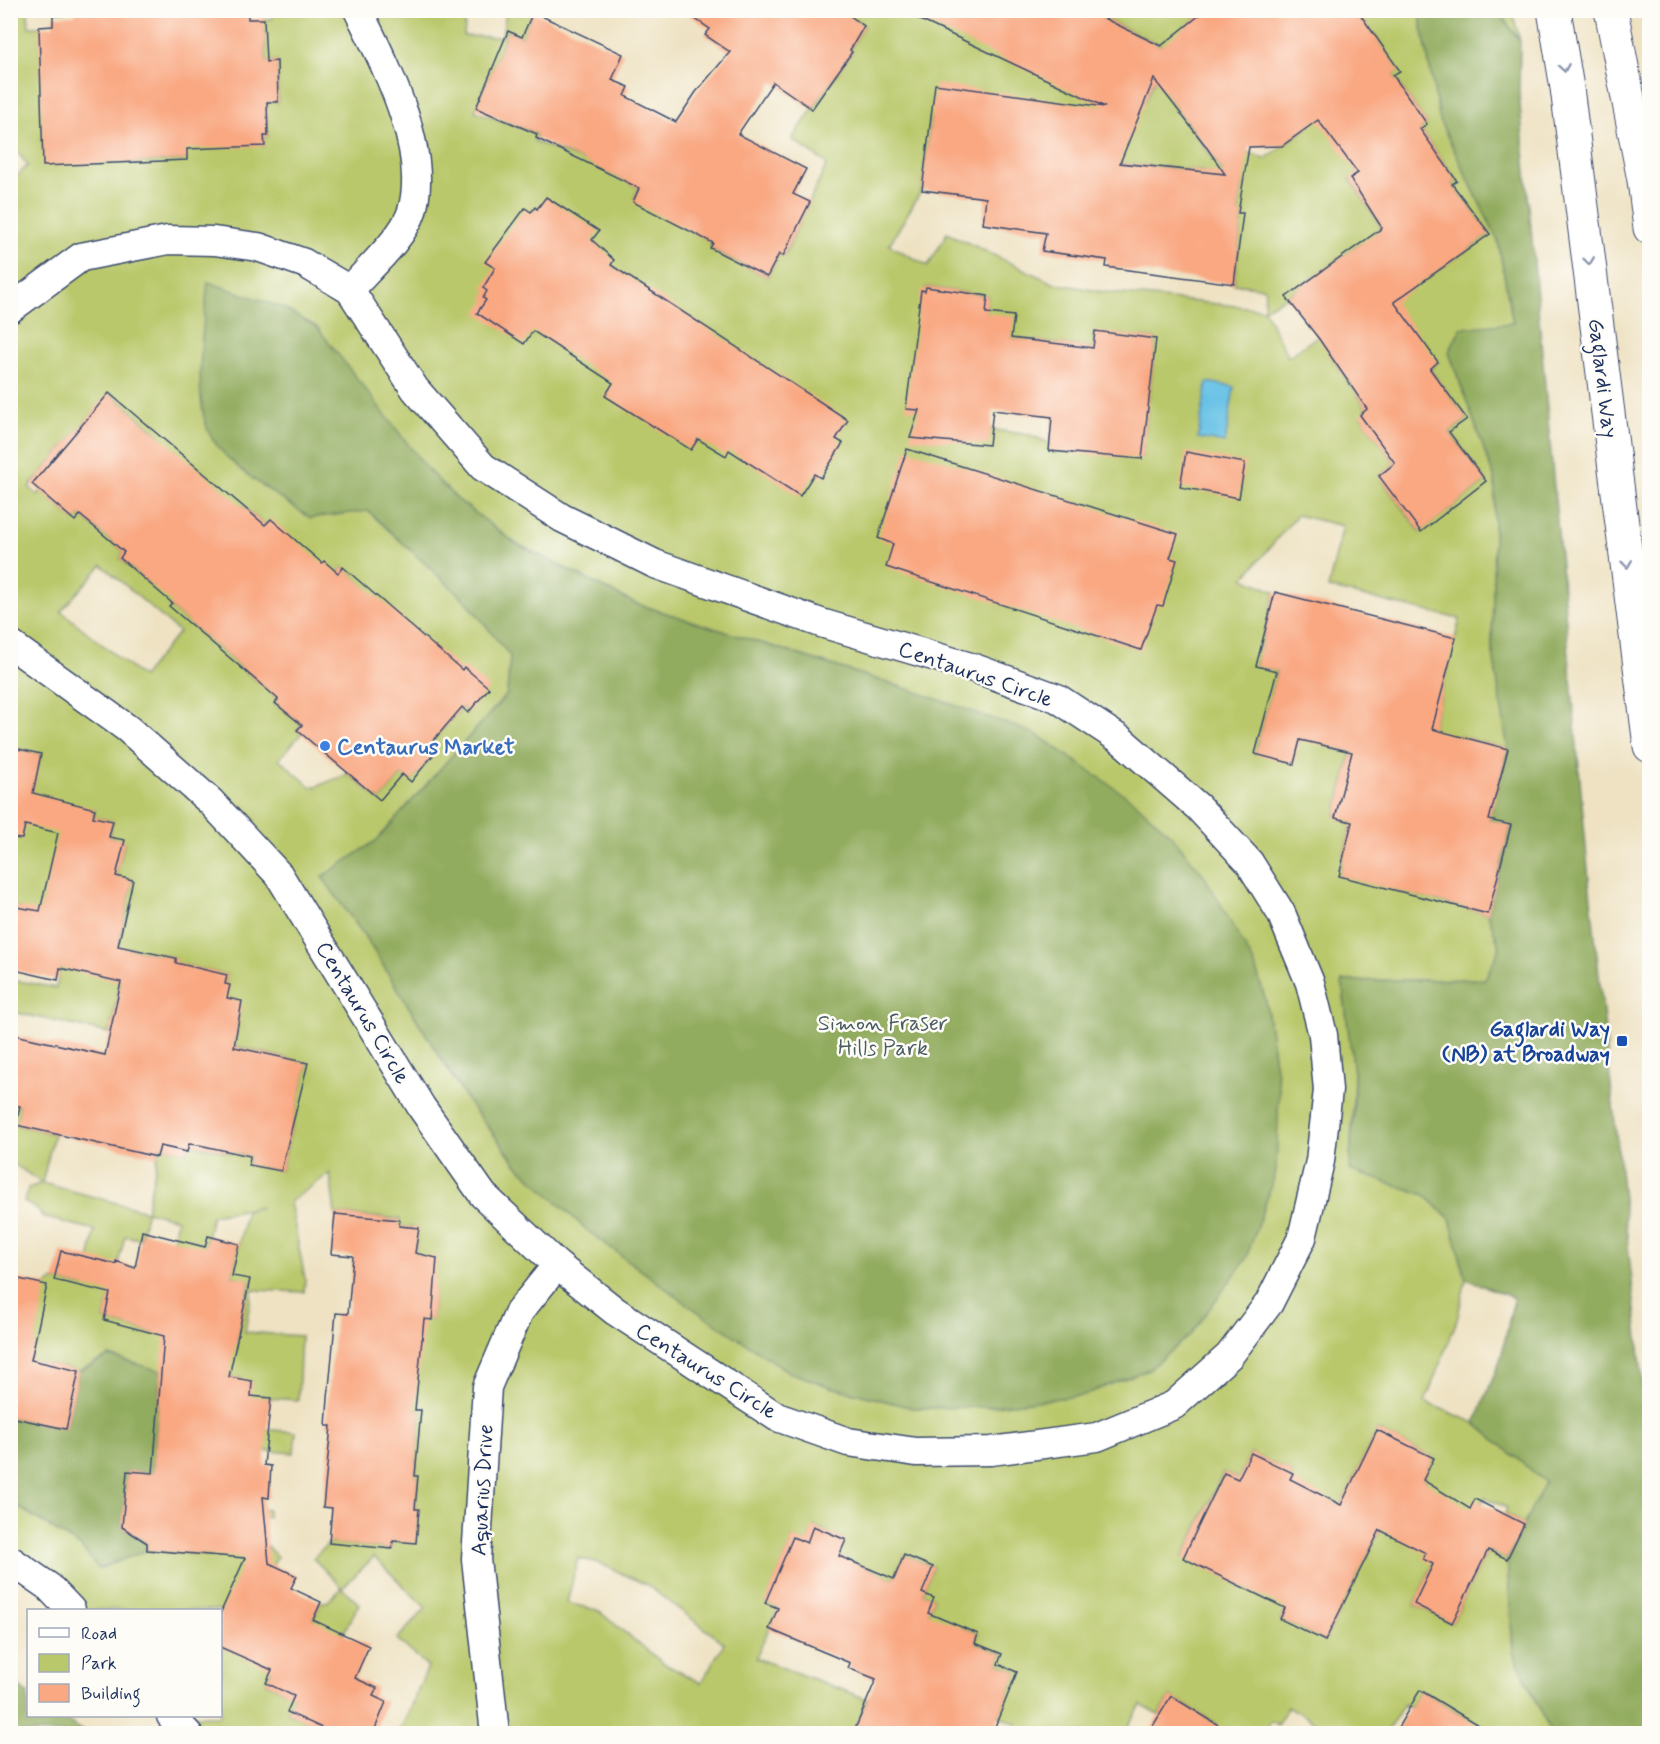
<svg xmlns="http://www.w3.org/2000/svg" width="1660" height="1744" viewBox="0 0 1660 1744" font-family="Mynerve,sans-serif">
<rect width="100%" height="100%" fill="#fdfcf7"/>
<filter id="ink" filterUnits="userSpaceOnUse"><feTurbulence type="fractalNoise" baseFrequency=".0167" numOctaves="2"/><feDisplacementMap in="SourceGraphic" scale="12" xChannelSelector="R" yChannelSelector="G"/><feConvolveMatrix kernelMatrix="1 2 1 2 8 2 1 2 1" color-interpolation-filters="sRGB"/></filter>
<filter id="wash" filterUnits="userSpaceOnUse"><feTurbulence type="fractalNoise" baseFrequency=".008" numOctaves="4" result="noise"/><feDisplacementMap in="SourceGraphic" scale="24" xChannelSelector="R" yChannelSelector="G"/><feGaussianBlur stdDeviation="1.35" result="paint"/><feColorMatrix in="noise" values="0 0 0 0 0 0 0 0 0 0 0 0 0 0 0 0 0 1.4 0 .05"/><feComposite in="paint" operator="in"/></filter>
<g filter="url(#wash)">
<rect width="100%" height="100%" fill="#eee2c2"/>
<!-- green -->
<g fill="#b9c86b" stroke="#6a7c64" stroke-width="1.5" fill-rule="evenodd">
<path d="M11,11H28L29,27H39L126,140V163L186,160V131L264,146V136H268L267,102H278L277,61L266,62L265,31H262L263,19H272V11H466L464,36L502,37L506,11L533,12L522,37L508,31L475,111L537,134L534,141L592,164L639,188L634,199L713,243L711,249L767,277L779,254L784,256L827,164L792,139L852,52L850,50L864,26L842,11H978L1029,55L1144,103L1169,49L1097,15L1099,11H1205C1170,36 1169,50 1164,91L1222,171L1248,152L1265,159L1310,126L1266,11L1358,173L1350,179L1382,228L1375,233L1413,288L1490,234L1452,184L1457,181L1420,129L1427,124L1393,75L1399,71L1362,17L1371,11H1419L1440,121L1498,241L1513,324L1461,328L1449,352L1495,480L1492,646L1508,749L1459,736L1416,792L1460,619L1328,588L1343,526L1297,515L1244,578L1275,592L1256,665L1277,671L1255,754L1305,721L1333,748L1351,753L1335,817L1352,822L1339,875L1488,914L1500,948L1485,979L1342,981L1354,1073L1350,1169L1425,1195L1450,1219L1466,1279L1457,1320L1425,1402L1475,1423L1546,1482L1524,1524L1505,1514L1507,1508L1486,1498L1466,1518L1423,1480L1434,1458L1377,1430L1341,1505L1333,1500L1282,1496L1293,1473L1251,1453L1238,1479L1223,1473L1183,1557L1249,1590L1309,1559L1280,1619L1325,1641L1380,1530L1436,1533L1433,1564L1414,1604L1452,1623L1488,1550L1507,1559L1513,1652L1549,1728V1733H1456L1466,1717L1420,1690L1410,1707L1404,1704L1386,1733H1334L1288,1706L1277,1725L1271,1721L1263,1733H1212L1217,1724L1171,1696L1159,1715L1141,1705L1124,1733H1014L1017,1724L999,1716L1017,1672L998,1664L1002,1654L975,1643L978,1634L962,1627L913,1650L934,1598L922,1593L933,1567L904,1555L894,1579L839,1556L845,1540L814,1526L807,1543L793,1538L766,1603L778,1608L756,1658L867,1699L853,1733L673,1734L660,1728L658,1734L399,1733L428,1667L397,1639L426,1608L374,1557L342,1588L359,1604L343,1634L308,1631L321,1602H327L342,1588L313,1558L329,1543L391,1549L393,1541L416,1542L419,1510L415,1509L418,1476H415L421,1410L395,1408L423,1319L432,1320L436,1258L415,1256L418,1228L399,1226L400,1219L335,1214L330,1173L290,1202L305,1279L304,1292L252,1290L245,1332L301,1336L298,1400L251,1397L241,1378L161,1371L109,1356L79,1371L11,1356L47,1285L54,1280L84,1287L95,1230L43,1217L37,1209L24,1202L28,1188L42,1183L11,1162V1104L20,1106L16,1125L54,1134L42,1183L146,1211L160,1146L187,1152L189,1144L250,1156L249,1165L281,1171L308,1063L234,1046L241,1002L227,998L225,984L227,975L176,963V958L129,948L109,1033L13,1012L11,1019V984L18,981L56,988L60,968L119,943L133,880L116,876L125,841L109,837L113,821L93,817L95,809L38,922L20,908L11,906V821L28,812L41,754L10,747V183L28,165L11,145ZM931,118L1120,163L1207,172L1243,182L1238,213L1243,214L1234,284L1265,288L1264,309L1104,292L1053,283L947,233L928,266L889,245L922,190ZM1361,243L1389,285L1288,357L1264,309L1286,297ZM926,287L988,296L986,313L1011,338L1093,348L1095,332L1156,339L1142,458L1049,443L1030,435L931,421L918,355ZM1332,358L1438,362L1430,369L1467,419L1450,432L1486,481L1420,532L1379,476L1395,463L1361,416L1367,409ZM110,393L151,428L237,512L243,506L265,525L271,520L318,569L338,573L343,567L460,673L488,688L468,712L462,707L426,749L433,755L411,781L402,774L380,800L348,774L312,788L279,759L301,734L297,730L302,725L275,703L278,699L170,607L178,597L153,586L120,558L124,552L80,515L75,521L41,491L38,495L29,487ZM381,412L428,470L457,499L515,543L634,603L917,692L1254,963L1266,1002L1279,1090L1084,1395L986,1407L913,1408L831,1387L789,1372L691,1307L588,1231L519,1167L467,1100L366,938L323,877L377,840L507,694L510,656L468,603L368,511ZM102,565L179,632L142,677L61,611ZM262,1207L246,1211L232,1276L250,1280L237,1340L157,1332L156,1334L104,1320L125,1236L140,1239L147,1211L177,1219L172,1247L200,1269L212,1215ZM578,1558L599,1563L647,1585L724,1643L701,1683L663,1663L597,1610L567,1603Z"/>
<polygon points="1498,11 1512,11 1520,41"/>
<polygon points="237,1427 296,1432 294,1453 240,1449 235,1507 268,1510 268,1517 233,1521 237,1550 268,1547 277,1557 273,1565 221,1614 220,1610 71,1610 11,1561 10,1502 80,1546 99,1568 147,1550 211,1555"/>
<polygon points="221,1647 273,1667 266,1683 284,1691 296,1692 287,1712 335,1733 188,1733 171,1716 220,1716"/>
</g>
<!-- forest -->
<g fill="#92ac5f" stroke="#566e5e" stroke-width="1.5">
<polygon points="1419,11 1498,11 1520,41 1519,94 1589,881 1649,1441 1649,1733 1549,1733 1549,1728 1513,1652 1507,1559 1545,1482 1475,1423 1501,1358 1514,1298 1466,1279 1450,1219 1425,1195 1349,1170 1354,1107 1354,1073 1342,981 1485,979 1500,948 1488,914 1511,826 1489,820 1508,749 1492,646 1495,480 1449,352 1461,328 1513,323 1498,241 1440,121"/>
<path d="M208,282L281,307L317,327L428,470L457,499L515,543L634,603L917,692L1036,734L1135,802L1173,837L1205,877L1233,926L1254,963L1266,1002L1279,1090L1276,1172L1246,1259L1191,1334L1149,1369L1084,1395L986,1407L913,1408L831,1387L789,1372L691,1307L588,1231L519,1167L467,1100L366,938L322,877L377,840L507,694L510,656L468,603L368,511L310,518C279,496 234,471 213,440C190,405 204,322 208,282Z"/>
<polygon points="109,1356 161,1371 153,1473 127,1471 122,1527 147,1543 147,1550 99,1569 80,1546 11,1502 10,1417 66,1429 79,1371"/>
<polygon points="11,1680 28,1694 28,1716 59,1716 87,1733 11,1733"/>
</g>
<!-- water -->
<polygon fill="#69c2e6" stroke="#4278a2" stroke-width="1.5" points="1207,382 1234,387 1225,443 1198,438"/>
<g id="blocks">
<!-- building -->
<g fill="#f9a882" fill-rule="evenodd">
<polygon points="119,10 248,10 248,19 264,19 266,62 277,61 278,102 267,102 268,136 264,136 265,146 187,149 187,160 43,166 39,27 53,26 53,16 75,15 75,12 119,13"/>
<polygon points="682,10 842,10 864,26 850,50 852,52 812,109 773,82 738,134 806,169 793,194 810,202 783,256 779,254 767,277 710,248 713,243 633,202 639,188 536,138 537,134 476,108 508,31 522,37 533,12 623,54 612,80 629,87 625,96 676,122 696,92 730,52 705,35 710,29"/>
<path d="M899,10H1087L1161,46L1206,10H1357L1400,71L1393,75L1427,124L1420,129L1457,181L1452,184L1490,234L1394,302L1438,362L1430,369L1467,419L1449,432L1486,481L1421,532L1379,476L1395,463L1360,415L1367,409L1319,339L1286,297L1382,228L1350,178L1358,173L1318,120L1282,146L1249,147L1238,213H1243L1234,284L1106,267L1107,260L1042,251L1046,233L983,224L986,198L922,190L935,84L1105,107ZM1154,79L1205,145L1225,174L1120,163Z"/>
<polygon points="546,197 599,231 592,240 614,260 611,265 848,420 836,439 843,443 821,478 814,474 800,496 729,450 726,456 698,439 691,450 605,396 613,383 533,331 524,344 477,313 486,300 483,298 487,291 483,288 495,268 485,262 525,208 531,212 535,207 537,209"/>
<polygon points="926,287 988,296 986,313 1014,316 1011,338 1093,348 1095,331 1156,339 1142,459 1049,451 1052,417 993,410 989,445 910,438 919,410 906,409 921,290 925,291"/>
<polygon points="109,393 265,525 271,519 322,563 324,561 338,573 343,567 462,670 464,667 489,688 468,713 462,707 426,749 433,755 411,782 402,774 380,800 297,730 302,725 275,703 278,699 169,606 172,603 120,558 124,552 80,515 75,521 32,484"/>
<polygon points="907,449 1178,534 1170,558 1177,560 1163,606 1157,605 1141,650 886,567 893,544 878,538"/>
<polygon points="1186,452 1245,463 1239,498 1180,487"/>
<polygon points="1275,592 1456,638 1432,729 1508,749 1489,820 1511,825 1488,914 1339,876 1352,822 1335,818 1352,752 1300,740 1294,764 1255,754 1277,671 1256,666"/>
<polygon points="10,747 41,754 33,793 95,809 93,817 113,821 109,837 125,840 116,876 133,880 118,946 176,958 176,963 227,975 225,984 230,985 227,998 242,1001 234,1047 308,1063 281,1171 249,1165 250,1156 199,1145 189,1144 187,1152 160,1146 157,1157 16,1125 20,1106 10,1104 10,1034 105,1055 121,982 60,968 58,980 10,969 10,906 40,911 58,833 25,825 22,839 10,838"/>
<polygon points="335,1214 400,1220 399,1226 419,1228 415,1253 437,1258 432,1320 424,1319 415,1410 421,1410 415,1476 418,1476 415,1509 419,1509 416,1543 393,1541 392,1549 329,1543 332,1508 323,1507 331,1426 326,1426 328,1398 336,1313 348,1314 353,1256 331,1254"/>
<polygon points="142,1231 205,1247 208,1236 239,1244 232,1276 250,1279 229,1377 252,1381 251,1396 271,1398 264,1465 271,1466 269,1498 263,1497 269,1563 297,1576 291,1588 321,1602 313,1620 369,1646 355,1678 377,1688 373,1696 386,1702 373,1734 335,1734 287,1712 294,1696 266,1683 272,1670 220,1647 220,1614 245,1558 147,1550 147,1543 122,1527 127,1471 153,1473 164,1336 104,1320 110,1293 54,1280 61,1251 116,1264 116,1261 135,1268"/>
<polygon points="10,1277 47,1285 31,1360 79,1371 66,1429 10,1417"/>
<polygon points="1377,1430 1434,1458 1423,1480 1470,1509 1475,1499 1524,1524 1507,1559 1488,1550 1452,1623 1414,1604 1433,1564 1423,1559 1426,1553 1380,1530 1325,1641 1280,1619 1285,1608 1183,1558 1224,1473 1238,1479 1251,1453 1293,1473 1290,1479 1341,1505"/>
<polygon points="813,1526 846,1540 839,1556 894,1579 904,1555 933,1567 922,1593 934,1598 928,1613 978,1634 975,1643 1002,1654 998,1664 1017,1672 992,1734 853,1734 876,1679 848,1668 850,1663 769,1629 778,1608 765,1603 793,1537 807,1543"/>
<polygon points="1420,1690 1493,1734 1394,1734"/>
<polygon points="1171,1696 1233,1734 1148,1734"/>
</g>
</g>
</g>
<g filter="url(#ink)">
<use href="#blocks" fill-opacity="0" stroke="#3b4a6d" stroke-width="1.5"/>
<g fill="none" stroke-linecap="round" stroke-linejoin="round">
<defs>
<g id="street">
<path d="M350,290C368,269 404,237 412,211C430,149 385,65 358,10"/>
<polyline points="10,309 81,257 168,240 214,241 258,247 304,263 350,290 415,389 483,467 562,518 655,564 821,623 974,668 1057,698 1121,740 1198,807 1249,862 1281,913 1310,983 1323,1035 1328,1090 1320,1161 1302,1238 1269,1303 1229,1356 1174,1405 1097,1437 991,1451 916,1452 848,1442 777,1417 615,1311 557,1265 483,1195 422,1108 279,875 211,802 128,729 10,644"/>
<polyline points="10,1560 49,1587 71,1610"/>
<polyline points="171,1716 188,1734"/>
<polyline points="495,1734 476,1559 487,1387 519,1312 557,1265"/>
</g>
<g id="secondary">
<polyline points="1554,10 1567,88 1650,746"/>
<polyline points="1611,10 1644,180 1650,228"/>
</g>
</defs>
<!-- street casing -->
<use href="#street" stroke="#3b4a6d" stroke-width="31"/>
<!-- secondary casing -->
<use href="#secondary" stroke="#3b4a6d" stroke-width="35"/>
<!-- street -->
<use href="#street" stroke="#fff" stroke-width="28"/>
<!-- secondary -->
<use href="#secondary" stroke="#fff" stroke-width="33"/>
</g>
<!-- one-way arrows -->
<defs><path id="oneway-chevron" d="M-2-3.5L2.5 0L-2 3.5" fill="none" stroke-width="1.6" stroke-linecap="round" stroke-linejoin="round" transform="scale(1.5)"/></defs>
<g stroke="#8d97ae">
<use href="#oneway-chevron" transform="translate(1564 68) rotate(80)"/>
<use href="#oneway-chevron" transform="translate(1589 261) rotate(83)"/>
<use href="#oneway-chevron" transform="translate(1627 564) rotate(83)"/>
</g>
</g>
<!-- markers -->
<circle fill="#3f7fe0" stroke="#fdfcf7" stroke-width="2" cx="325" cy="746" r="6"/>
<rect fill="#1a4fb4" stroke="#fdfcf7" stroke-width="2" x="1616" y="1035" width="12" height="12" rx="3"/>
<g text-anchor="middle" stroke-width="5" stroke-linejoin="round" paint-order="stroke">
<!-- street labels -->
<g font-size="22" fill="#1b2f5e" stroke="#fdfcf7">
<text transform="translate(1604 378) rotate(83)" y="8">Gaglardi Way</text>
<text transform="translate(976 673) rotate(19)" y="8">Centaurus Circle</text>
<text transform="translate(364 1012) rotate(59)" y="8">Centaurus Circle</text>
<text transform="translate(707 1370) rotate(32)" y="8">Centaurus Circle</text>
<text transform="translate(481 1490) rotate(-87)" y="8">Aquarius Drive</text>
</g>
<!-- shop labels -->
<g font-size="22" font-weight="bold" fill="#366cbe" stroke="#fdfcf7" text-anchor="start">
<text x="337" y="754">Centaurus Market</text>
</g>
<!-- park labels -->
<g font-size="22" fill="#4a5d62" stroke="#fdfcf7">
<text x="883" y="1030">Simon Fraser<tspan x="883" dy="25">Hills Park</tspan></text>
</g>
<!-- transit labels -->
<g font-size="22" font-weight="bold" fill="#164399" stroke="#fdfcf7" text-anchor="end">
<text x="1610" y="1036">Gaglardi Way<tspan x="1610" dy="25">(NB) at Broadway</tspan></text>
</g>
</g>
<!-- margin -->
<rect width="1660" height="1744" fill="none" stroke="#fdfcf7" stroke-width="36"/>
<!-- legend -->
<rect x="27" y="1609" width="195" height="108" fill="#fdfcf7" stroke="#a3aaba" stroke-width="1.5"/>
<rect x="39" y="1628" width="30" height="9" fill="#ffffff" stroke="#a3aaba" stroke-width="1.5"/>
<text x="81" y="1639" font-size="18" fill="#1b2f5e">Road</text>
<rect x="39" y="1654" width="30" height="18" fill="#b9c86b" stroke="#a3aaba" stroke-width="1.5"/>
<text x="81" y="1669" font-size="18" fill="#1b2f5e">Park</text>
<rect x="39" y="1684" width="30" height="18" fill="#f9a882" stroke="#a3aaba" stroke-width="1.5"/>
<text x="81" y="1699" font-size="18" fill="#1b2f5e">Building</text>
</svg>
